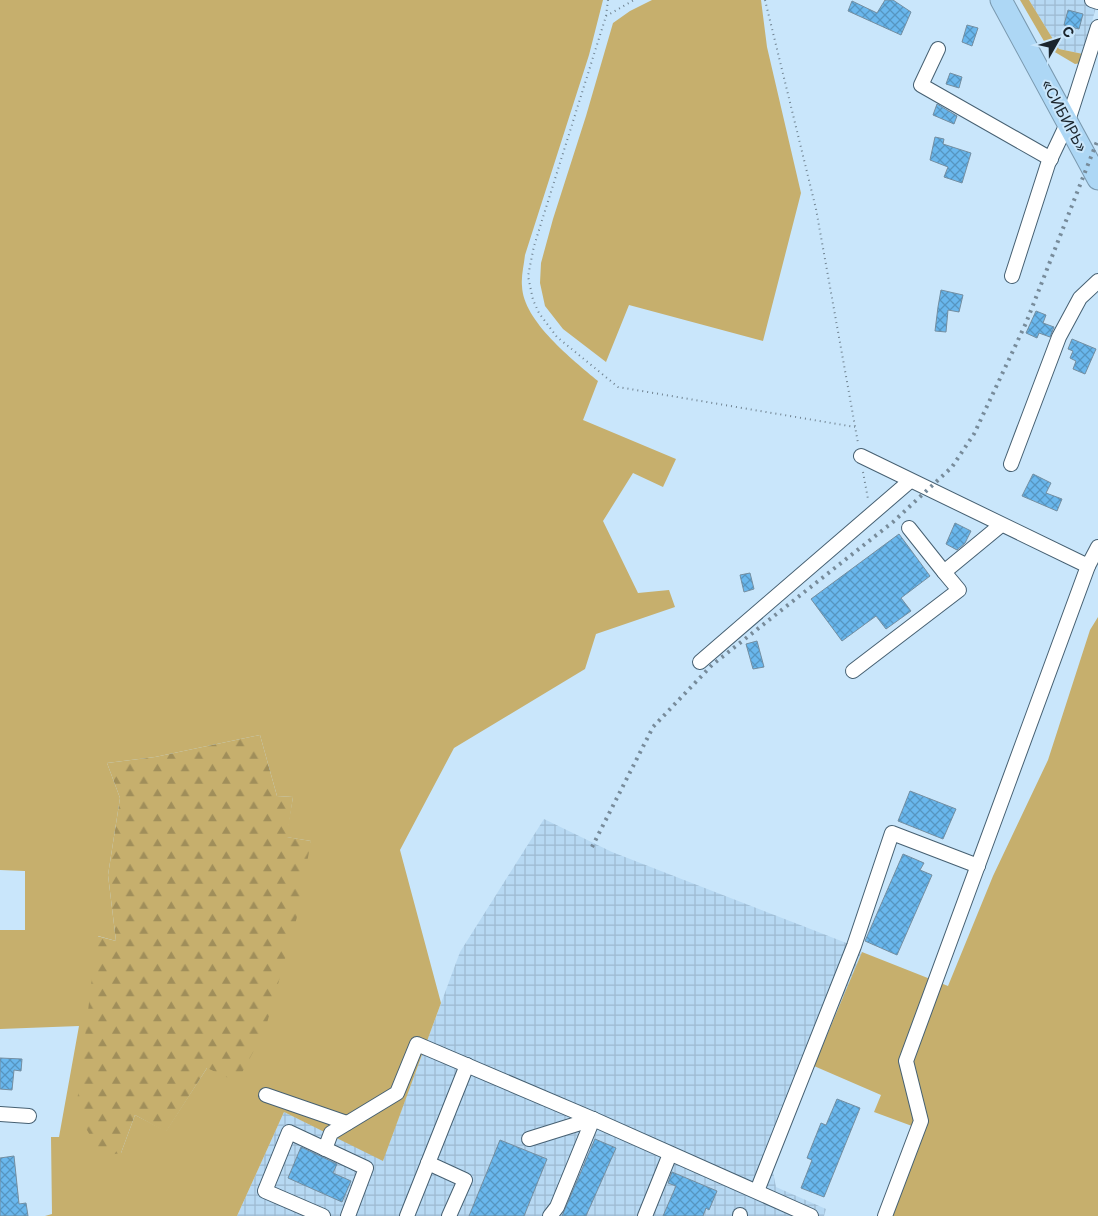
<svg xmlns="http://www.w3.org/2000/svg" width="1098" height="1216" viewBox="0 0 1098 1216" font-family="Inter,sans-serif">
<defs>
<pattern id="industrial-grid" width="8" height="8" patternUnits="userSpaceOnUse" patternTransform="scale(1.25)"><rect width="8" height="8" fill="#b7d9f3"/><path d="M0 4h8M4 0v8" fill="none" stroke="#9dbad1"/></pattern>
<pattern id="forest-firs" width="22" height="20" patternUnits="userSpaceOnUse" patternTransform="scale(1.25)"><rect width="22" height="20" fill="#c6af6d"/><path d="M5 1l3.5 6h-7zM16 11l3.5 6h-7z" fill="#a08e5a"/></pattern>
<pattern id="building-cross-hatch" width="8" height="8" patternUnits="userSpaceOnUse" patternTransform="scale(1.25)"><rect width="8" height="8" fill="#69b7ed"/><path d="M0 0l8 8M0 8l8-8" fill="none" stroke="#5695c0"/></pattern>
</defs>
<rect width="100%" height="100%" fill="#c9e6fb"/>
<!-- industrial -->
<g fill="url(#industrial-grid)">
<polygon points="1029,0 1098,0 1083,54 1059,49"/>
<polygon points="544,819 612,852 808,928 854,946 862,952 772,1167 776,1187 826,1209 824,1216 237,1216 284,1112 383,1160 460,952"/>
</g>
<!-- grass -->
<g fill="#c6af6d" fill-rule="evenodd">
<path d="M0,0H603L589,55L525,255C524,265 521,276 522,286C523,321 573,360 598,381L583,420L676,459L663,487L633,473L603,521L638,593L669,590L675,607L596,634L585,669L454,748L400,850L441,1003L383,1161L284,1112L237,1216H45L52,1214L51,1137H59L79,1026L0,1029V930H25V871L0,870ZM260,735L277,796L293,797L286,837L311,841L207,1068L166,1131L135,1115L121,1153L98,936L116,941L108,875L120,798L107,763L155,757Z"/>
<polygon points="652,0 761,0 767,47 801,193 763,341 629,305 606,362 563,329 545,306 540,283 541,263 553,219 586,116 613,23 630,11"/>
<polygon points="1020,0 1029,0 1059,49 1083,54 1081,63 1075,64 1048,48"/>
<polygon points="1098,617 1098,1216 880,1216 912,1126 874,1112 881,1095 814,1066 862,952 948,986 993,876 1048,760 1090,630"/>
</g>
<!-- forest -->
<polygon fill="url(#forest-firs)" points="260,735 277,796 293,797 287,837 311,841 297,917 265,1030 237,1082 207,1068 166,1132 135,1115 121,1153 102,1156 76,1111 97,936 116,941 108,875 120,798 107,763 155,757"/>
<!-- building -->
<g fill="url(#building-cross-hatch)" stroke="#738ea1">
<polygon points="885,0 893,0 911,12 901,35 848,11 852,1 877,13"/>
<polygon points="1068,10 1083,14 1079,29 1064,25"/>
<polygon points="967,25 978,28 972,46 962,42"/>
<polygon points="950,73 962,77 959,88 946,84"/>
<polygon points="937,104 957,116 954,124 933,115"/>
<polygon points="935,137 944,139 943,144 971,153 962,183 944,177 948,167 930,160"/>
<polygon points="941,290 963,295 959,312 948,310 946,332 935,331 938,307"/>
<polygon points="1036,311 1046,315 1043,323 1054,327 1050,337 1039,333 1037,338 1026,333"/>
<polygon points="1072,339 1096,349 1085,374 1073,369 1076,361 1070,358 1073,351 1068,349"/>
<polygon points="1033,474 1051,483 1046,493 1062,499 1057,511 1022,496"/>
<polygon points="955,523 971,531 965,543 957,550 946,544"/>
<polygon points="899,534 930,576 901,598 911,611 886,629 876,616 842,641 811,599"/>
<polygon points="750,573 754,589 744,592 740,575"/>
<polygon points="757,641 764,667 753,669 746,644"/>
<polygon points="910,791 956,809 943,839 898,821"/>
<polygon points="903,854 924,863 920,870 932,875 897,955 865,941"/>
<polygon points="0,1058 22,1059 21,1071 14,1070 12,1090 0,1089"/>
<polygon points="837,1099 860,1108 824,1197 801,1188 812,1160 807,1158 821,1123 826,1125"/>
<polygon points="595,1139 616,1148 586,1216 562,1216"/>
<polygon points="500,1140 547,1159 524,1216 469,1216"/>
<polygon points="301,1147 337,1164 333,1173 351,1181 342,1202 288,1178"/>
<polygon points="14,1156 19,1204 26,1203 28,1216 0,1216 0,1158"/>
<polygon points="672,1172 717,1191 709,1210 706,1208 703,1216 663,1216 676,1186 668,1183"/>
</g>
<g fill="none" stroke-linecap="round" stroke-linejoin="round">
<defs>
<g id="minor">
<polyline points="1092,0 1098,2"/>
<polyline points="938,49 921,85 1051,159"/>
<polyline points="1012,276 1048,164 1067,124 1098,27"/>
<polyline points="861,456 1088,566 1098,547"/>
<polyline points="1011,464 1059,337 1080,298 1098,281"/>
<polyline points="909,528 944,572 1001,525"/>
<polyline points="700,662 910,481"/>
<polyline points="853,671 959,590 944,572"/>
<polyline points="266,1095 347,1123"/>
<polyline points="0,1114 29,1116"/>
<polyline points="529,1139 593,1119"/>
<polyline points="325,1149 331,1133 397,1093 417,1044 593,1119"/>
<polyline points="428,1163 465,1180 449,1216"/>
<polyline points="757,1191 854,946 892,833 978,866"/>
<polyline points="323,1216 265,1191 289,1132 366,1168 348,1216"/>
<polyline points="407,1216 467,1065"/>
<polyline points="550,1216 557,1207 593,1119 811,1216"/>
<polyline points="645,1216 670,1154"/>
<polyline points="740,1216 740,1215"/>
<polyline points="885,1216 921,1121 906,1061 1088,566"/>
</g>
<polyline id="highway" points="1001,0 1098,179"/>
</defs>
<!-- minor casing -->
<use href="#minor" stroke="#466072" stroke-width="16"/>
<!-- highway casing -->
<use href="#highway" stroke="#7a99af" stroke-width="23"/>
<!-- path -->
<g stroke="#708391" stroke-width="2" stroke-dasharray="1 4" stroke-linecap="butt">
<polyline points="608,0 606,16 534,246 528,276 533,300 539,313 557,337 618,387 855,427"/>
<polyline points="765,0 816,209 858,443"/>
<polyline points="606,16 634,0"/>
<polyline points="863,472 868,499"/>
</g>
<!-- minor -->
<use href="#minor" stroke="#fff" stroke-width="14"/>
<!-- highway -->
<use href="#highway" stroke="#add7f5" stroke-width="21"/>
<!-- rail -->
<polyline stroke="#778b9a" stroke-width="4" stroke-dasharray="2.5 5" stroke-linecap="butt" points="592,847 653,727 712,665 893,522 952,467 974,434 1026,323 1098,139"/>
</g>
<g text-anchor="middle" stroke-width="4" stroke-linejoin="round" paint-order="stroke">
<!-- street labels -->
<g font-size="15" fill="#1b252d" stroke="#c9e6fb">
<text transform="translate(1064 116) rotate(62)" y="5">«СИБИРЬ»</text>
</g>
</g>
<!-- north arrow -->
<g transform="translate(1058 40) rotate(51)" stroke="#c9e6fb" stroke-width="4" paint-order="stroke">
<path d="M0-4L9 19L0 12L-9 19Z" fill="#1b252d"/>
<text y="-8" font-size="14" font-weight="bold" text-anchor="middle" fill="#1b252d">С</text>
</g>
</svg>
